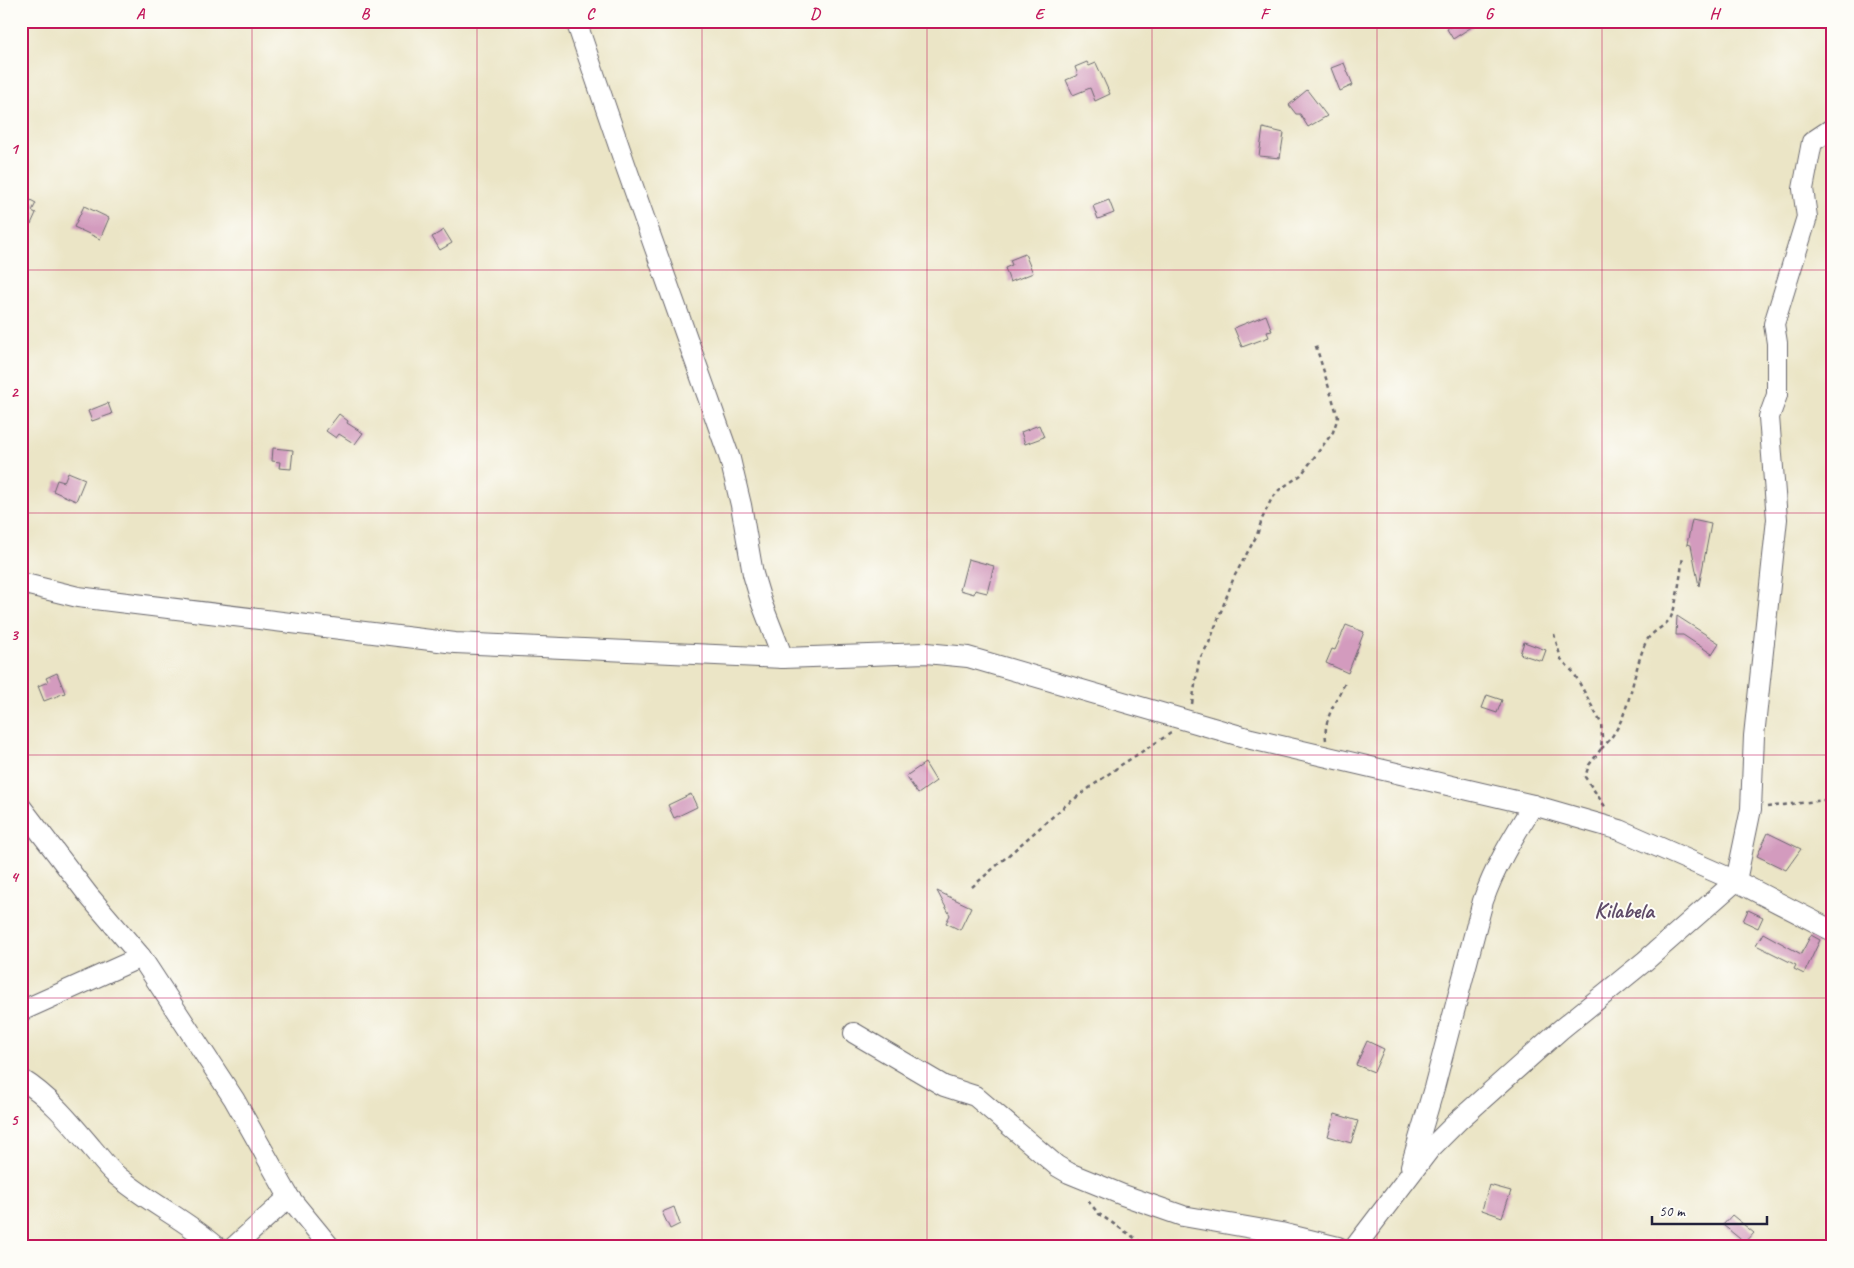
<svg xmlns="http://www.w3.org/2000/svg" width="1854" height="1268" viewBox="0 0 1854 1268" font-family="Caveat,sans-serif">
<rect width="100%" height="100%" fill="#fdfcf7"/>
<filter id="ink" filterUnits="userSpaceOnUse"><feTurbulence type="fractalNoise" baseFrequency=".02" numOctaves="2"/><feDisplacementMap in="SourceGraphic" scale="10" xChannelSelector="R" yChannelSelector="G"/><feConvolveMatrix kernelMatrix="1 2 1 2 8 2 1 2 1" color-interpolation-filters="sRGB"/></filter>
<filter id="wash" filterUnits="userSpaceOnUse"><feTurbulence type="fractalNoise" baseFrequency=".0096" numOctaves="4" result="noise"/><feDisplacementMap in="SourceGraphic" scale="20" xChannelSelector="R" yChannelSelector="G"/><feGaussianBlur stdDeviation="1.12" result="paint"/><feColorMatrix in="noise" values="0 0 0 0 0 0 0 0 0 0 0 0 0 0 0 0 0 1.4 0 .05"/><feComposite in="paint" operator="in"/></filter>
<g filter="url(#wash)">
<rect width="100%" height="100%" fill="#ebe5c6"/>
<g id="blocks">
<!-- building -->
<g fill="#d39bbe">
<polygon points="1459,21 1481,21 1453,39 1447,29"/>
<polygon points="1087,62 1089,66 1096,63 1110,94 1095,101 1090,88 1073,95 1066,80 1078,75 1075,67"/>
<polygon points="1344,63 1353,85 1340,91 1331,68"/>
<polygon points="1307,90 1327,116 1308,127 1300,114 1296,114 1289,105"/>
<polygon points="1263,128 1284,133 1280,158 1259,156"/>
<polygon points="21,195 36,203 32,211 36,213 31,224 27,223 21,234"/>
<polygon points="1109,200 1114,213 1098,219 1093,206"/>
<polygon points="84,206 109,218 100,239 74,227"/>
<polygon points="444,230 452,243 440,250 432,237"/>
<polygon points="1025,254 1033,273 1010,282 1005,268 1012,265 1010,260"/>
<polygon points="1266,315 1272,331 1267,332 1269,337 1242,347 1234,328"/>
<polygon points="108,403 112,414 92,421 88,411"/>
<polygon points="339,414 348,421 347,423 363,433 355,444 339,434 336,438 326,431"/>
<polygon points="1039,425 1044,437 1025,444 1021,432"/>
<polygon points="273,448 293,450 291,469 279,468 280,462 272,461"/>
<polygon points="68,472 85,479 76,501 53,491 57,480 64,482"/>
<polygon points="1692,520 1711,524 1699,586 1691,545 1687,544"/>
<polygon points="968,559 994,566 987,593 975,590 974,594 960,590"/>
<polygon points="1677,616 1719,643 1712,654 1683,635 1676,635"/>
<polygon points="1346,625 1364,632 1348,673 1326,663 1332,649 1335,650"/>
<polygon points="1524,642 1546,650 1542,661 1520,654"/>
<polygon points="57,673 65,693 44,701 38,686 48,682 46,678"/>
<polygon points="1487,695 1502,700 1497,713 1482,708"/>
<polygon points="925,763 936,781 918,794 906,776"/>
<polygon points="691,794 697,807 674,818 668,805"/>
<polygon points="1768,833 1801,849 1786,870 1757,856"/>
<polygon points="937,891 971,907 960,930 946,923 950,915"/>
<polygon points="1748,910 1763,917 1758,928 1743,921"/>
<polygon points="1763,933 1801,954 1811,935 1820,940 1804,974 1794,969 1796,965 1756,945"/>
<polygon points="1367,1041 1384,1049 1374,1072 1356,1065"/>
<polygon points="1335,1114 1358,1121 1351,1143 1328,1136"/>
<polygon points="1489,1185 1511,1191 1502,1217 1482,1210"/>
<polygon points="674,1207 680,1224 670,1229 662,1212"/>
<polygon points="1732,1215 1754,1233 1745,1243 1723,1225"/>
</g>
</g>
</g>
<g filter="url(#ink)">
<use href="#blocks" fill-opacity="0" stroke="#68666c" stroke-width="1"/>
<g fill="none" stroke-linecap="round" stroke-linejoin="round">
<defs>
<g id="minor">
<polyline points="576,21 625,164 730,459 741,505 753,574 762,604 783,658"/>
<polyline points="21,583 78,597 455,643 783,658 926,653 968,657 1251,739 1533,805 1620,830 1736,881 1833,931"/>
<polyline points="21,807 89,896 141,957 234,1099 289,1197 330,1247"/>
<polyline points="21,1011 141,957"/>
<polyline points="854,1033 944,1086 975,1096 1057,1166 1069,1173 1123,1195 1183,1216 1281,1233 1338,1247"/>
<path d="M21,1079C49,1096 71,1123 92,1148C99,1156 106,1166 115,1174C147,1202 185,1219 217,1247"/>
<path d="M1411,1166L1434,1088L1483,901C1495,866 1514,836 1533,805"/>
<polyline points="234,1247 289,1197"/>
<polyline points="1355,1247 1429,1150 1459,1120 1560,1030 1645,961 1736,881 1751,809 1754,736 1777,519 1769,417 1777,395 1777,343 1774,324 1807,217 1803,189 1812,142 1833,128"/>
</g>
</defs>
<!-- minor casing -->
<use href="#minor" stroke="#68666c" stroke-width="22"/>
<!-- path -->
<g stroke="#68666c" stroke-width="2.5" stroke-dasharray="4 4" stroke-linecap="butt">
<polyline points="1554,634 1561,659 1574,673 1601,723 1602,737 1601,749 1589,765 1585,777 1606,808"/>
<polyline points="1192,704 1199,660 1209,643 1234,577 1257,535 1262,519 1271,500 1279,490 1301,475 1333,432 1338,417 1315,343"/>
<path d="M1326,740C1323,720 1336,701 1345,683"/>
<path d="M1601,749C1631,721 1630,680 1645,644C1650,631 1665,628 1671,617C1677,604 1681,571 1683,556"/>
<polyline points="1767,807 1833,799"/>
<polyline points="972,887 1066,805 1121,765 1171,733"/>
<polyline points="1088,1201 1099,1214 1148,1247"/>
</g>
<!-- minor -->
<use href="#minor" stroke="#fff" stroke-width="20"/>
</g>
</g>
<!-- grid -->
<path fill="none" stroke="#c2185b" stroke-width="1" stroke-opacity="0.55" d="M252,21V1247M477,21V1247M702,21V1247M927,21V1247M1152,21V1247M1377,21V1247M1602,21V1247M21,270H1833M21,513H1833M21,755H1833M21,998H1833"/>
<g text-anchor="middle" stroke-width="4" stroke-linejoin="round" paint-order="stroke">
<!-- quarter labels -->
<g font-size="22" font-weight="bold" fill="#604c69" stroke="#fdfcf7">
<text x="1624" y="918">Kilabela</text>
</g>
</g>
<!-- margin -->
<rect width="1854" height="1268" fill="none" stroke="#fdfcf7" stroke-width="55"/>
<!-- scale -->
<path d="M1652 1216v8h115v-8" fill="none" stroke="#22223b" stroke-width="2.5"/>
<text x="1659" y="1216" font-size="15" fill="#22223b" stroke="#fdfcf7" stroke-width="4" paint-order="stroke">50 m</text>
<rect x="28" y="28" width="1798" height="1212" fill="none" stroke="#c2185b" stroke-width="2"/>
<g font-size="16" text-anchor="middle" font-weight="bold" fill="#c2185b">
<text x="140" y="19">A</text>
<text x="365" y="19">B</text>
<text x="590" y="19">C</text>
<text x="815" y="19">D</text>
<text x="1039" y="19">E</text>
<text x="1264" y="19">F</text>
<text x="1489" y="19">G</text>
<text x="1714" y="19">H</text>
<text x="14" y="154">1</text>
<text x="14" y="397">2</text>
<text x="14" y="640">3</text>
<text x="14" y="882">4</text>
<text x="14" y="1125">5</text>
</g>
</svg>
